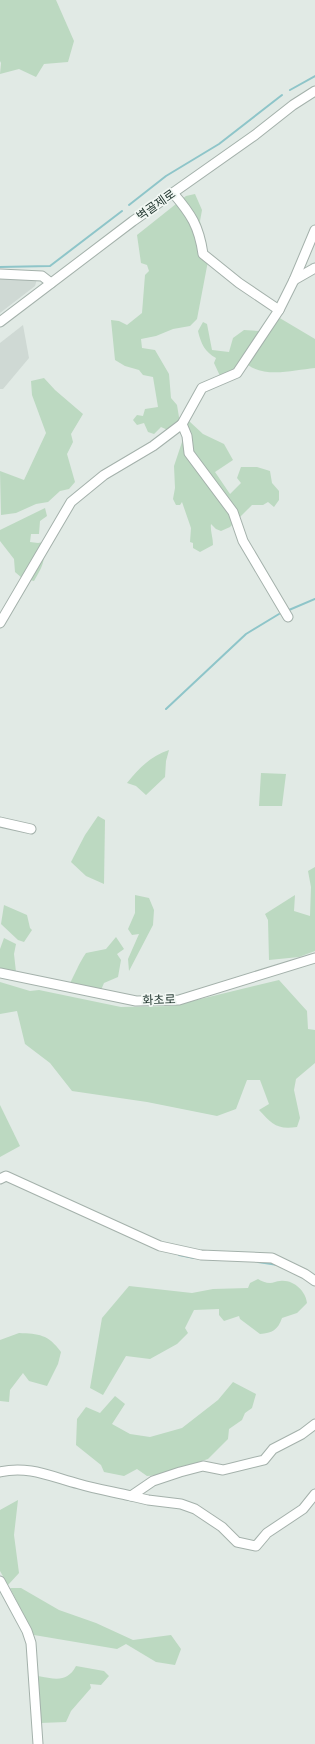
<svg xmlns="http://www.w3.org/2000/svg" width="315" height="1744" viewBox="0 0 315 1744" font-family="'Nunito Sans','Noto Sans KR',sans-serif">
<rect width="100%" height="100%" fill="#e1eae5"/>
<!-- built -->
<g fill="#cfd9d4">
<polygon points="0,279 37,279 35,286 0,313"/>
<polygon points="23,325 29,358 3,389 0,389 0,343"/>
</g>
<!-- green -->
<g fill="#bcd9c1">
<polygon points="0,0 56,0 74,41 68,62 44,64 36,77 19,69 0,74 1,63 0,61"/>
<polygon points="195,194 202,210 200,221 208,261 197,319 190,326 173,329 156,336 141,339 142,348 155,350 169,374 171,398 177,405 180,423 170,431 161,427 154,434 148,432 144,423 137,425 133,420 137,415 143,416 145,409 158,407 153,377 143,375 139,370 125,366 115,360 111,320 119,321 127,325 142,313 145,275 149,271 147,265 141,263 137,235 186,196"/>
<path d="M278,317L315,339V368C294,370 266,378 248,365Z"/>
<path d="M203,322L207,324L212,350L229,352L233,338L244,330L259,331L234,370L220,376L214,363L216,358C205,352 201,344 198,331Z"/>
<polygon points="44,378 55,390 83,414 71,434 73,442 67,454 75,482 69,489 60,491 48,502 36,504 16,513 1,515 0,471 24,480 46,433 32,395 31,381"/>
<path d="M189,421L203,434L224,444L233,460L215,472L230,494L241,483L237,478L241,467H257L270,471L272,483L279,491V500L274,507L268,502L263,505H252L230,527L221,531L216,529L211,524C210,530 213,537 213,545L200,552L193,548V543L190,542L191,528L182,502L180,505H176L173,499L175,488L174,466Z"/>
<path d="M45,508L47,516L40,521L39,534H31L30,542L38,543L43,542C46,560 43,566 34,581L22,578L15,572L14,559L0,541V530Z"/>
<path d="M169,750L166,761L165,777L146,795L136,786L127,783C138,769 152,755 169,750Z"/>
<polygon points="261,773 286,774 282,806 259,806"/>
<polygon points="98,816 105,820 104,884 86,876 71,862 85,835"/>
<polygon points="315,867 315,951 299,957 269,960 268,920 265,914 295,895 294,911 310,916 311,887 308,871"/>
<polygon points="135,895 149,898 154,910 153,925 129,971 128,959 139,934 132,935 128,929 135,913"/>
<polygon points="4,905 27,915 30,928 32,930 24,942 18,940 1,924"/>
<path d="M116,937L124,949L117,954L121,960L118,977L104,983L101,990L69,985C75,974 79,963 86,953L106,949Z"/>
<polygon points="4,938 16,944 14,954 16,972 0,969 0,949"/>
<path d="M279,980L307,1011L308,1029L315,1030V1063L296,1079L294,1090L300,1118L297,1127C277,1130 272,1124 259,1110L269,1104L260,1080H247L236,1109L217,1116L147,1102L72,1091L50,1063L25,1044L17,1011L0,1014V982L30,991L39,990L121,1007L172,1006Z"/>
<polygon points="0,1105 20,1146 0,1157"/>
<path d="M258,1279C261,1281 266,1283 270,1283C273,1283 277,1281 280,1281C293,1279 306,1291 307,1303L297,1313L282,1318C278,1330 272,1333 260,1334L240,1319L239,1316L224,1321L219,1315V1309L194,1310L185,1328L188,1333L177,1344L150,1359L126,1356L103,1395L90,1388L102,1318L129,1286L192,1293L213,1289L248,1288L250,1283Z"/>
<path d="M19,1333C39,1334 48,1334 61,1352L58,1364L47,1386L29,1381L23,1373L10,1390L9,1402L0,1401V1340Z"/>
<polygon points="233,1382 256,1394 252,1408 245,1413 242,1420 229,1429 228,1439 208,1459 158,1475 147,1476 137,1469 124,1476 104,1472 101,1465 76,1445 77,1419 86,1407 100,1413 115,1396 125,1404 112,1424 130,1434 150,1437 182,1428 218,1400"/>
<polygon points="18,1500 14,1535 19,1573 8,1585 0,1571 0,1510"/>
<polygon points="10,1588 21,1588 59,1610 96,1623 133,1640 171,1635 181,1649 175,1665 156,1662 126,1644 117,1649 34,1635"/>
<path d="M76,1666L104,1671L109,1676L101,1685L90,1684L91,1688L71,1711L66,1722L40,1723L38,1676C55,1679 67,1683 76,1666Z"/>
</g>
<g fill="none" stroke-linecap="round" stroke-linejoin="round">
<!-- stream -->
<g stroke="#8ec5c9" stroke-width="2">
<polyline points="290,90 315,76"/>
<polyline points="129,205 166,176 219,144 282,95"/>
<polyline points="0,267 50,266 122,211"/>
<polyline points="289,610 315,599"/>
<polyline points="166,709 246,634 279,614"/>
<polyline points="179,1255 194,1258"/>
<polyline points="258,1262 278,1265"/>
</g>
<defs>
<g id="minor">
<path d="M173,193C191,214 199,226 203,254L239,283L279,310"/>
<polyline points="0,274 42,276 51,283"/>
<polyline points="294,280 315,268"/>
<polyline points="0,322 133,221 255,135 293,105 315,91"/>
<polyline points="288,617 243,541 233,512 189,453 187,436 182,424 202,388 237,373 279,310 294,280 315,230"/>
<polyline points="0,623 71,502 104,475 153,446 182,424"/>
<polyline points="0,822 31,829"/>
<polyline points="0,973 136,1001 179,1000 315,958"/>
<polyline points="0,1179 6,1176 160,1246 201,1255 272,1258 305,1274 315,1281"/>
<path d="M0,1472C28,1465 52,1477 79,1484C96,1489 114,1492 131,1496L153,1481L180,1472L203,1466L223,1470L264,1460L273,1449L302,1434L315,1424"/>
<polyline points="131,1496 148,1500 181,1504 195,1509 222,1527 237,1542 256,1546 267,1533 303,1509 315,1494"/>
<polyline points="0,1581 27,1631 31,1643 38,1744"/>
</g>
</defs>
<!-- minor casing -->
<use href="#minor" stroke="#a4b1ab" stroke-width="11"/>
<!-- minor -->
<use href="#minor" stroke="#fff" stroke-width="9"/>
</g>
<g text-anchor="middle" stroke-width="3.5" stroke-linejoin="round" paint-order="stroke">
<!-- street labels -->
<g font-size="12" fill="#233831" stroke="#f1f7f3">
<text transform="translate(156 205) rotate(-35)" y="4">벽골제로</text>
<text transform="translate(159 1000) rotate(-2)" y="4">화초로</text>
</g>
</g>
</svg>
